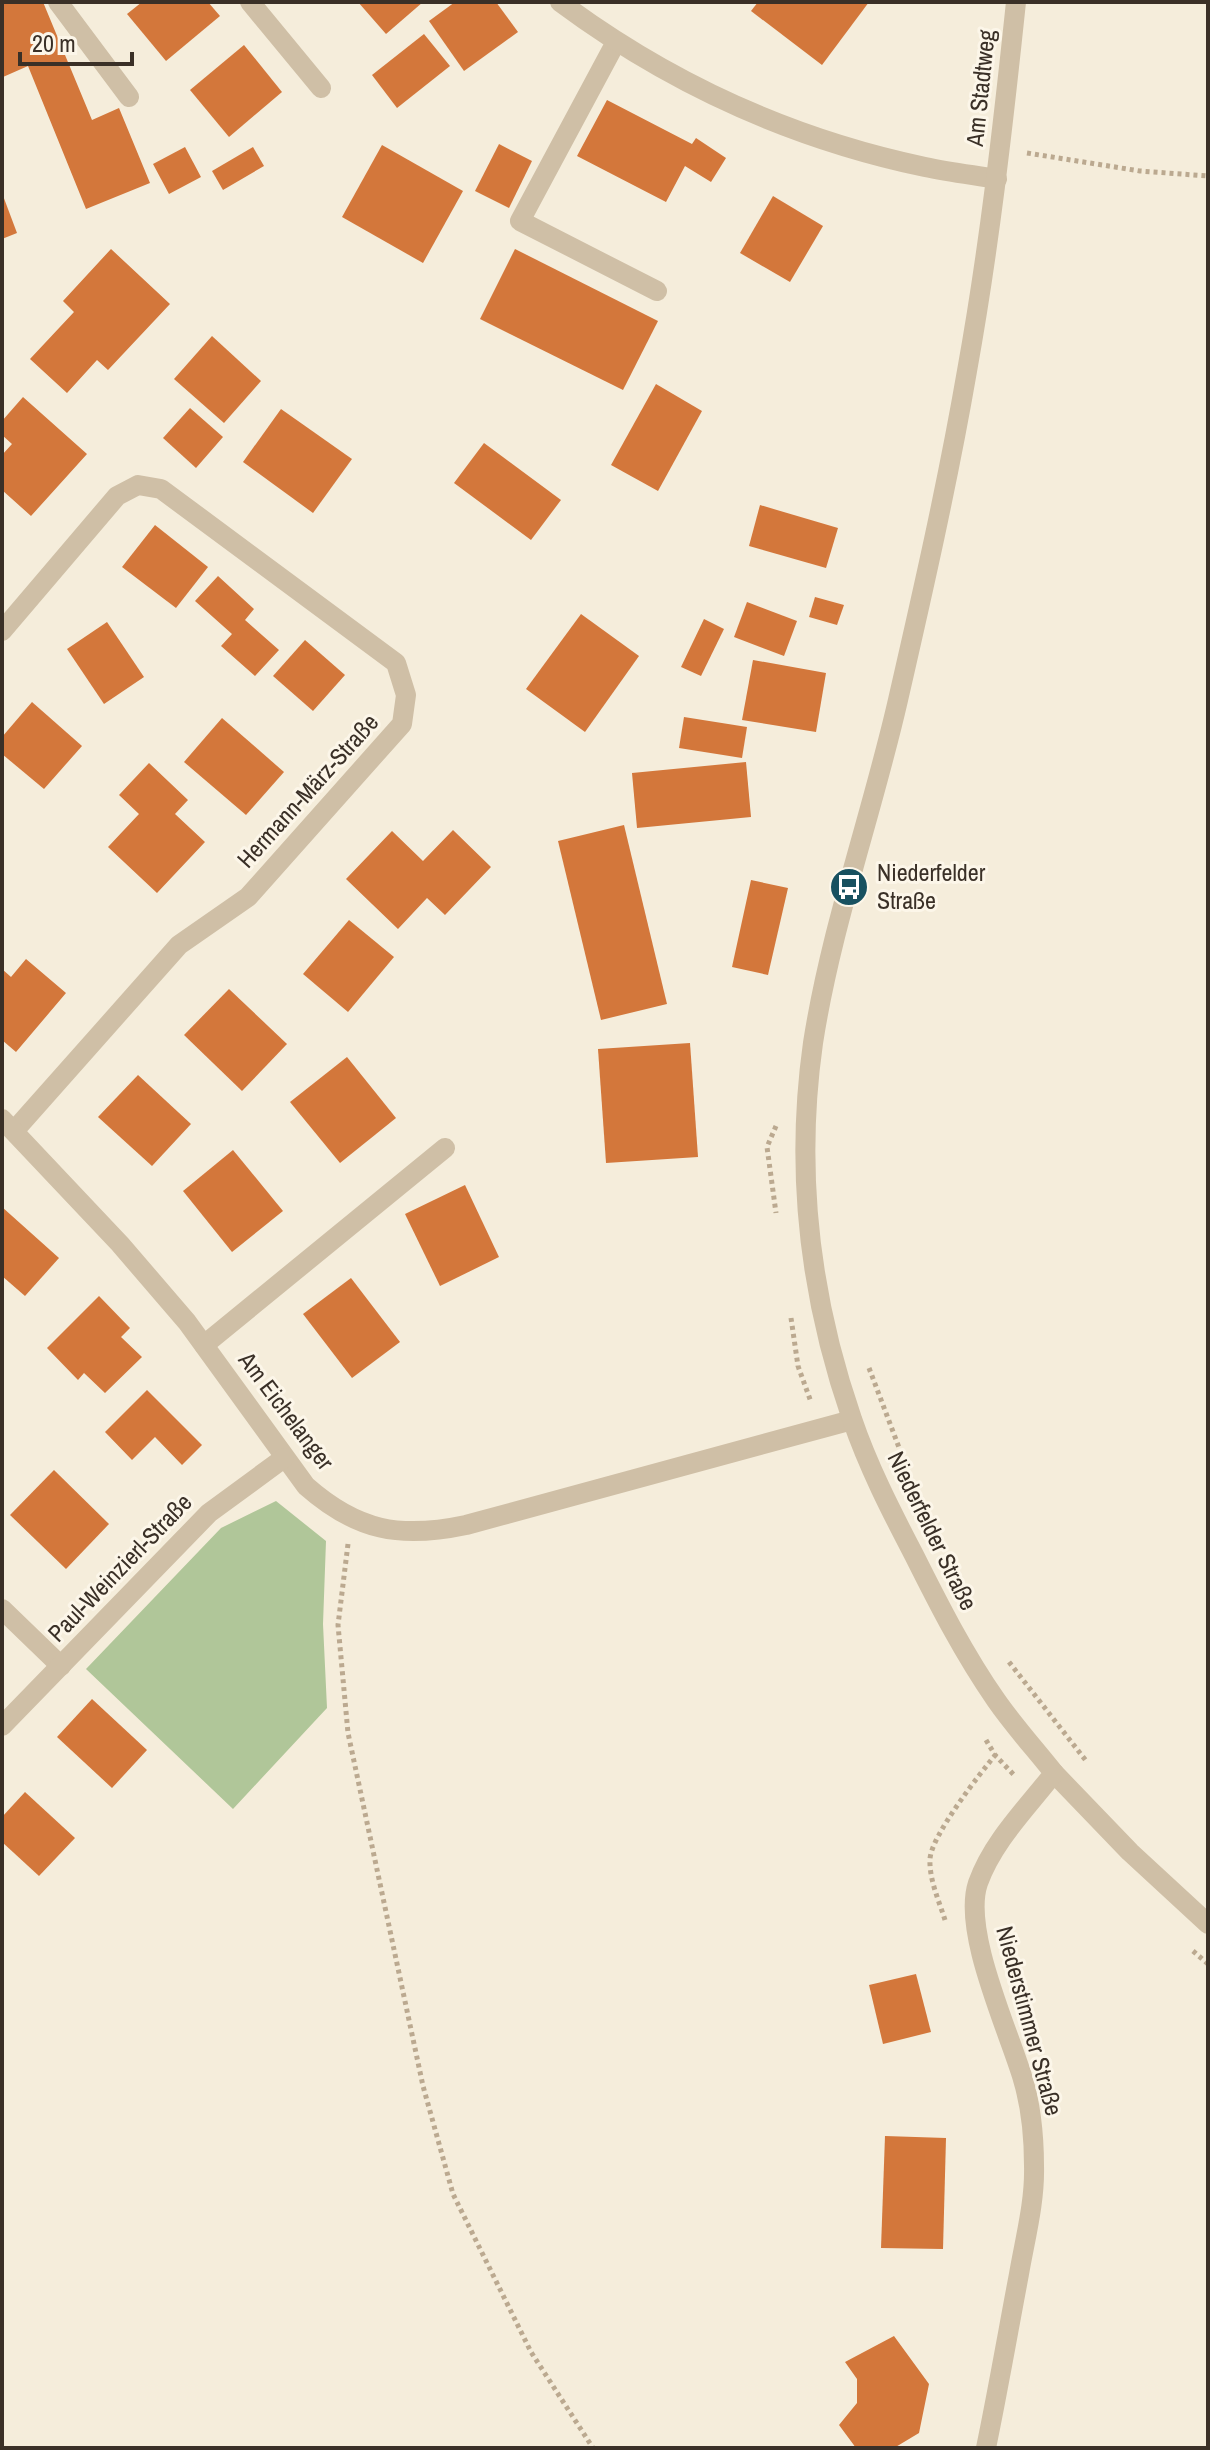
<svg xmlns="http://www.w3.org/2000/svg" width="1210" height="2450" viewBox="0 0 1210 2450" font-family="'Archivo Narrow',sans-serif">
<rect width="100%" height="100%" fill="#f5eddb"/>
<!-- green -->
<polygon fill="#b0c699" points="276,1501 326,1541 323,1624 327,1708 233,1809 86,1669 221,1528"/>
<!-- building -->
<g fill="#d3773b">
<polygon points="2,2 43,2 92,120 119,108 150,183 86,209 28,66 3,77 2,74"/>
<polygon points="142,2 208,2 220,16 166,61 127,14"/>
<polygon points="358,2 423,2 386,34"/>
<polygon points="455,2 496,2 518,32 464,71 429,21"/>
<polygon points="758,2 869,2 822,65 751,11"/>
<polygon points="424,34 450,66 397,108 372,75"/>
<polygon points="244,45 282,92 229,137 190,90"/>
<polygon points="607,100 692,144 696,138 726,158 711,182 685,166 666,202 577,156"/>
<polygon points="499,144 532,161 509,208 475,191"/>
<polygon points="382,145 463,191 423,263 342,217"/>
<polygon points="185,147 201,177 169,194 153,164"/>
<polygon points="253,147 264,166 223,190 212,171"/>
<polygon points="2,193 17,233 2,239"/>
<polygon points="773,196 823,226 790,282 740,253"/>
<polygon points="111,249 170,304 108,370 97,360 67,393 30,359 74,312 63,301"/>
<polygon points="515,249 658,321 623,390 480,319"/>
<polygon points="212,336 261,381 224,423 174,379"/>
<polygon points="656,384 702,411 658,491 611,465"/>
<polygon points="23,397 87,454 31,516 2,490 2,455 12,444 2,435 2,421"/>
<polygon points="190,408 223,437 196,468 163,438"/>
<polygon points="281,409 352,459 313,513 243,462"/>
<polygon points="484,443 561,500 531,540 454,483"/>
<polygon points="760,505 838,528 826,568 749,546"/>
<polygon points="155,525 208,567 176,608 122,567"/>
<polygon points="218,576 254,609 245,620 279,650 255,676 221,646 232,634 195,601"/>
<polygon points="815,597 844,605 837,625 809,617"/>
<polygon points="747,602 797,621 784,656 734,637"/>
<polygon points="581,614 639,656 585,732 526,689"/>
<polygon points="704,619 724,629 701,676 681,667"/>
<polygon points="107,622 144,677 104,704 67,649"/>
<polygon points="305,640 345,675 313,711 273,676"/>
<polygon points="753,660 826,673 816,732 742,720"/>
<polygon points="32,702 82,746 44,789 2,754 2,737"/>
<polygon points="684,717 747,727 742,758 679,748"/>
<polygon points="222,718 284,772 246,815 184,762"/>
<polygon points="746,762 751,817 637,828 632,773"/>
<polygon points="149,763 188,800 175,814 205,842 157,893 108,847 139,814 119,795"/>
<polygon points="624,825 667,1004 601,1020 558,841"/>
<polygon points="453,830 491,867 445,915 427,898 398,929 346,879 392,831 423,861"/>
<polygon points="751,880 788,888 768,975 732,967"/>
<polygon points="349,920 394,957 348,1012 303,974"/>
<polygon points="26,959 66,993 16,1052 2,1040 2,969 11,977"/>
<polygon points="229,989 287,1044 242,1091 184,1035"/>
<polygon points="690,1043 698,1157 606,1163 598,1049"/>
<polygon points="347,1057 396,1118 340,1163 290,1102"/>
<polygon points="138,1075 191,1124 152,1166 98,1117"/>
<polygon points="233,1150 283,1211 232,1252 183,1191"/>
<polygon points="465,1185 499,1257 440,1286 405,1214"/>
<polygon points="2,1207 59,1258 25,1296 2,1276"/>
<polygon points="351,1278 400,1342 352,1378 303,1314"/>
<polygon points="99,1296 130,1328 121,1337 142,1357 105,1393 84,1373 78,1380 47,1348"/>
<polygon points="147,1390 202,1445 182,1465 155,1437 132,1460 105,1432"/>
<polygon points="54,1470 109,1524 66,1569 10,1515"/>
<polygon points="92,1699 147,1750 112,1788 57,1737"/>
<polygon points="25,1792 75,1838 39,1876 2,1842 2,1817"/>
<polygon points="916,1974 931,2032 883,2044 869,1985"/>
<polygon points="885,2136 946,2138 943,2249 881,2248"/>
<polygon points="894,2336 929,2384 919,2433 894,2448 856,2448 839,2425 857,2403 857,2379 845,2362"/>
</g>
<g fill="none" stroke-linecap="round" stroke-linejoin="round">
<!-- path -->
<g stroke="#bba990" stroke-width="5" stroke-dasharray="4 4" stroke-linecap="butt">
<polyline points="1027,153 1140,171 1208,176"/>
<polyline points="776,1126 767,1147 776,1213"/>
<polyline points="791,1318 798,1366 811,1402"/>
<polyline points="869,1368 909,1474"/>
<polyline points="348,1544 338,1625 348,1733 423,2086 453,2194 531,2352 593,2448"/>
<polyline points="1009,1662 1087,1762"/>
<polyline points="986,1740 995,1755 1015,1776"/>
<path d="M945,1920C939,1901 929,1879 930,1859C931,1836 981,1772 997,1753"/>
<polyline points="1193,1951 1208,1964"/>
</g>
<!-- service -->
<g stroke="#cfbfa6" stroke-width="20">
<polyline points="58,2 129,97"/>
<polyline points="250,2 321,88"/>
<polyline points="616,42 520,221 657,291"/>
<polyline points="204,1345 445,1148"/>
</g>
<!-- minor -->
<g stroke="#cfbfa6" stroke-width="20">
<path d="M560,2C669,83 792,139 925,167C948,172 973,175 997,179"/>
<polyline points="2,631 117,496 138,485 161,489 396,663 406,695 402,724 248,897 179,945 14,1131"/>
<path d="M2,1119L120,1244L187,1322L306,1486C357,1531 400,1539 466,1525L852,1420"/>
<polyline points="2,1609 61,1666"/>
<polyline points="2,1726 209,1513 284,1458"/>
<polyline points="1054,1773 1130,1852 1208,1924"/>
</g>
<!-- tertiary -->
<path stroke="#cfbfa6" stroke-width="20" d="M986,2448C998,2390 1008,2332 1019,2274C1025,2239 1035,2202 1034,2166C1034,2136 1031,2105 1022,2076C1007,2027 962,1930 978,1883C993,1841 1027,1808 1054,1773C1035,1749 1014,1726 996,1700C964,1654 939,1605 914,1555C891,1511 868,1466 852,1419C810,1298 795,1170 813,1043C831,927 872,814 898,700C923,591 948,481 967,371C989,249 1003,126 1016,2"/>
</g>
<!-- icons -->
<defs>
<symbol id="bus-disc" viewBox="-11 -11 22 22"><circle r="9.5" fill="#185160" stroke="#fcf6e9"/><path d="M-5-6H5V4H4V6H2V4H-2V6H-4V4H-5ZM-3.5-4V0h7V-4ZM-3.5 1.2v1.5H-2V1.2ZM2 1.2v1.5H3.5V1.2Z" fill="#fff"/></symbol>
</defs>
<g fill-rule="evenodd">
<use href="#bus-disc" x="827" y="865" width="44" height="44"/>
</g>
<g text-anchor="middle" stroke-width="6" stroke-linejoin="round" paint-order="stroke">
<!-- street labels -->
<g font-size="24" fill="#3a3027" stroke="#fcf6e9">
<text transform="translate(981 88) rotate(-84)" y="8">Am Stadtweg</text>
<text transform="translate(308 791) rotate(-48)" y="8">Hermann-März-Straße</text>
<text transform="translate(286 1411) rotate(53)" y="8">Am Eichelanger</text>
<text transform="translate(932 1531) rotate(64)" y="8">Niederfelder Straße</text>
<text transform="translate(120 1568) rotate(-46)" y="8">Paul-Weinzierl-Straße</text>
<text transform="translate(1029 2021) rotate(75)" y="8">Niederstimmer Straße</text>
</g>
<!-- poi labels -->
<g font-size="24" fill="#3a3027" stroke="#fcf6e9" text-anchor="start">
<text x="877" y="881">Niederfelder<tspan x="877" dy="28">Straße</tspan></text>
</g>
</g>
<!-- border -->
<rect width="1210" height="2450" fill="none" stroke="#3a3027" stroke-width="8"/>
<!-- scale -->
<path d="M20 52v12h112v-12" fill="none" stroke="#3a3027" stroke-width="4"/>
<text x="32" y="52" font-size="24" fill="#3a3027" stroke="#fcf6e9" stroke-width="6" paint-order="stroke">20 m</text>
</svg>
